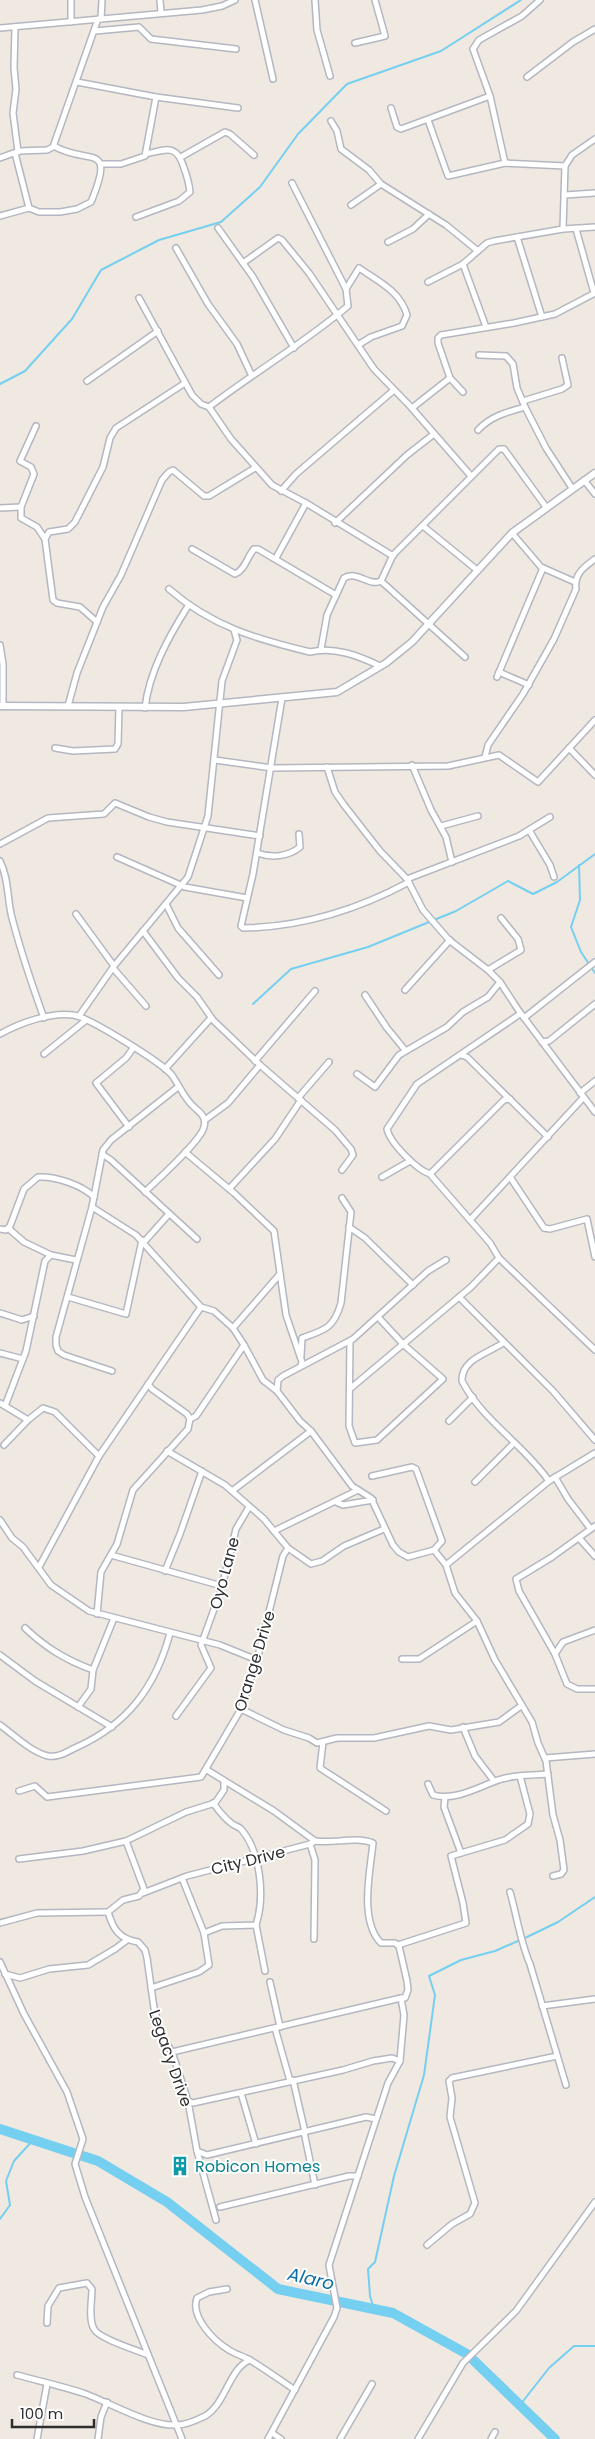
<svg xmlns="http://www.w3.org/2000/svg" width="595" height="2439" viewBox="0 0 595 2439" font-family="Poppins,sans-serif">
<rect width="100%" height="100%" fill="#efe9e1"/>
<g fill="none" stroke-linecap="round" stroke-linejoin="round">
<!-- stream -->
<g stroke="#75cff0" stroke-width="2">
<polyline points="0,384 25,371 72,319 101,270 159,240 221,222 260,187 298,134 347,84 441,51 521,0"/>
<polyline points="579,865 580,900 571,927 581,952 595,973"/>
<polyline points="253,1004 291,969 368,947 456,911 508,881 533,894 557,882 595,854"/>
<polyline points="0,2219 10,2205 6,2181 14,2161 34,2139"/>
<polyline points="374,2309 370,2296 368,2269 375,2262 394,2176 424,2075 435,1995 429,1976 461,1960 495,1951 527,1937 558,1922 595,1897"/>
<polyline points="520,2405 549,2368 574,2346 595,2346"/>
</g>
<!-- river -->
<polyline stroke="#75cff0" stroke-width="10" points="0,2129 98,2161 167,2202 278,2289 393,2313 467,2354 555,2439"/>
<defs>
<g id="minor">
<polyline points="160,0 161,12"/>
<polyline points="255,0 273,79"/>
<polyline points="315,0 317,30 330,76"/>
<polyline points="101,19 102,0"/>
<polyline points="71,22 71,0"/>
<polyline points="15,27 14,68 16,89 13,113 18,152"/>
<polyline points="0,28 202,10 222,6 235,0"/>
<polyline points="95,31 139,27 151,39 236,49"/>
<polyline points="355,43 385,36 375,0"/>
<polyline points="527,77 573,42 595,29"/>
<polyline points="77,82 156,97 238,108"/>
<polyline points="391,108 397,127 401,129 490,96"/>
<polyline points="428,120 448,176 505,163 565,166"/>
<polyline points="331,121 337,131 341,149 369,170 381,184"/>
<polyline points="15,153 29,208"/>
<polyline points="181,157 225,132 230,134 254,155"/>
<polyline points="0,158 19,151 47,150 53,147 98,19"/>
<polyline points="505,163 490,96 473,49 479,40 522,16 540,0"/>
<polyline points="101,164 121,164 145,156 156,97"/>
<polyline points="565,195 595,193"/>
<polyline points="351,205 381,184 446,225 478,251"/>
<path d="M0,216L29,208L39,212H60L77,209L91,202C117,140 87,166 54,146"/>
<path d="M136,217L179,201L190,192C189,183 187,176 184,168C177,144 167,149 146,154"/>
<polyline points="218,228 253,277 294,348"/>
<polyline points="563,229 565,166 572,155 595,139"/>
<polyline points="576,229 594,293"/>
<polyline points="517,237 542,317"/>
<polyline points="388,242 413,229 429,214"/>
<polyline points="176,248 208,304 237,344 251,374"/>
<polyline points="243,263 278,238 282,240 309,273 374,369 410,406 471,476"/>
<polyline points="463,264 486,327"/>
<polyline points="428,282 463,264 487,243 494,241 563,229 595,227"/>
<path d="M346,289L359,268C378,281 400,291 407,315L402,326L371,337L358,345"/>
<polyline points="139,298 192,395 201,404 209,407 231,439 272,485 306,503 393,556"/>
<polyline points="479,355 506,356 513,364 517,388 525,407 546,448 572,488"/>
<polyline points="87,381 158,331"/>
<polyline points="463,392 450,378 438,343 438,338 441,335 514,323 555,314 595,293"/>
<polyline points="523,401 562,389 568,385 562,358"/>
<path d="M209,407C255,372 304,343 348,306L346,289L292,183"/>
<polyline points="412,408 450,378"/>
<polyline points="36,426 20,461 31,467 34,474 21,507 21,518 37,527 45,539 53,600 57,603 80,607 97,622"/>
<path d="M478,430C491,416 507,412 525,407"/>
<polyline points="584,480 595,494"/>
<polyline points="281,491 296,474 394,390"/>
<polyline points="0,508 21,507"/>
<polyline points="335,523 407,455 434,434"/>
<polyline points="423,526 477,570"/>
<polyline points="512,533 541,567 575,582"/>
<polyline points="45,539 49,532 68,529 75,522 103,467 110,438 116,428 185,383"/>
<path d="M192,549L235,574C245,570 247,557 254,549H258L336,595"/>
<polyline points="276,558 306,503"/>
<polyline points="381,581 393,555 499,449 504,449 546,507"/>
<polyline points="381,581 465,657"/>
<path d="M169,589C211,626 256,639 310,652C334,646 359,656 380,666"/>
<polyline points="0,645 3,664 3,706"/>
<path d="M321,649L327,615L344,578C357,570 369,587 381,581"/>
<polyline points="499,672 529,685"/>
<polyline points="497,677 543,568"/>
<path d="M282,698L253,874L241,926L243,928C302,927 357,910 409,882"/>
<polyline points="68,706 77,673 103,607 121,575 162,480 169,472 173,470 204,496 209,496 255,468"/>
<path d="M145,708C149,672 169,636 188,606"/>
<polyline points="55,748 73,751 115,749 118,744 119,707"/>
<polyline points="569,748 595,775"/>
<path d="M485,757L488,745L523,694L554,639L576,589C574,574 584,567 595,559"/>
<polyline points="215,760 272,768 448,766 499,755 538,782 595,720"/>
<polyline points="412,765 431,810 446,837 452,862"/>
<polyline points="327,767 335,792 344,805 380,851 407,879 423,910 449,940 488,970 500,982 519,1011 595,1112"/>
<polyline points="441,826 478,816"/>
<polyline points="529,830 550,865 554,877"/>
<polyline points="0,844 48,818 104,814 115,803 149,817 167,822 260,836"/>
<path d="M257,853C271,858 288,857 300,847L299,834"/>
<polyline points="117,857 185,887 247,898"/>
<path d="M0,861C9,879 7,899 12,918C21,952 32,985 44,1018"/>
<polyline points="407,879 519,836 550,817"/>
<polyline points="166,904 178,928 219,975"/>
<polyline points="76,914 114,966"/>
<polyline points="143,931 178,978 197,997 213,1020 260,1065 335,1130 351,1149 353,1155 342,1170"/>
<polyline points="113,968 146,1006"/>
<polyline points="488,970 521,950 518,939 501,918"/>
<polyline points="405,990 450,940"/>
<polyline points="365,995 387,1028 405,1050"/>
<polyline points="79,1016 114,966 188,877 208,816 222,681 237,640 234,630"/>
<polyline points="524,1018 595,962"/>
<path d="M0,1034C20,1023 50,1012 73,1015C89,1017 160,1062 171,1074C179,1084 183,1097 193,1106C199,1112 207,1116 204,1127C201,1141 157,1180 145,1192"/>
<polyline points="542,1042 549,1041 595,1004"/>
<polyline points="44,1054 85,1021"/>
<polyline points="461,1055 467,1057 548,1137"/>
<polyline points="255,1061 315,991"/>
<polyline points="165,1069 211,1018"/>
<polyline points="357,1074 375,1087 399,1055 447,1027 463,1012 488,997 500,982"/>
<polyline points="580,1093 595,1081"/>
<polyline points="298,1098 329,1062"/>
<polyline points="583,1098 470,1220 490,1243 499,1258 595,1350"/>
<polyline points="205,1120 228,1103 260,1065"/>
<polyline points="129,1127 96,1083 126,1058 134,1047"/>
<polyline points="185,1152 234,1193 274,1231 286,1315 302,1362 301,1365"/>
<polyline points="102,1154 111,1160 197,1239"/>
<polyline points="430,1174 504,1100 510,1099"/>
<polyline points="382,1177 410,1161"/>
<polyline points="510,1177 544,1228 550,1229 587,1219 595,1257"/>
<polyline points="229,1189 275,1139 301,1100"/>
<polyline points="92,1207 136,1235 201,1307 214,1311 233,1328 280,1274"/>
<path d="M470,1220L430,1174C417,1170 390,1143 387,1129L417,1084L520,1014"/>
<polyline points="349,1227 365,1238 413,1285"/>
<polyline points="8,1228 24,1242 51,1255"/>
<path d="M0,1229L6,1230L10,1226L24,1189L38,1177C55,1176 82,1185 94,1197"/>
<polyline points="144,1242 169,1214"/>
<polyline points="446,1260 428,1271 353,1339 283,1376 278,1380 277,1391 300,1421 311,1431 352,1486 371,1498 393,1545 399,1552 408,1557 434,1550 446,1565 455,1593 477,1621 495,1660 532,1722 538,1743 546,1761 553,1815 560,1840 564,1870 561,1874 553,1876"/>
<polyline points="68,1297 126,1314 142,1240"/>
<polyline points="459,1297 553,1391 595,1440"/>
<polyline points="0,1313 22,1320 34,1316"/>
<polyline points="350,1341 349,1426 355,1443 377,1440 443,1379 403,1344 378,1317"/>
<path d="M503,1343C489,1353 461,1359 462,1381C482,1420 524,1445 549,1481"/>
<polyline points="244,1345 263,1380 277,1391"/>
<polyline points="0,1353 23,1359"/>
<path d="M301,1356L302,1338C325,1330 334,1328 341,1303L351,1212L342,1198"/>
<polyline points="112,1371 64,1355 58,1351 56,1345 56,1337 92,1207 103,1150 111,1140 178,1087"/>
<polyline points="351,1388 471,1287 499,1258"/>
<polyline points="0,1403 28,1420 43,1408 55,1412 99,1456"/>
<polyline points="5,1406 26,1351 45,1261 51,1255 76,1260"/>
<polyline points="190,1419 196,1416 244,1345 233,1328"/>
<polyline points="449,1421 473,1397"/>
<polyline points="4,1445 28,1420"/>
<polyline points="167,1451 225,1485 264,1519 288,1548 311,1564 322,1561 344,1546 384,1529"/>
<polyline points="372,1476 412,1467 416,1469 442,1541 434,1550"/>
<polyline points="555,1477 568,1499 590,1528"/>
<polyline points="475,1482 514,1443"/>
<polyline points="232,1491 311,1431"/>
<polyline points="336,1502 343,1505 373,1500"/>
<polyline points="0,1520 12,1538 23,1547 51,1585 89,1611 220,1645 257,1660"/>
<polyline points="595,1526 552,1557 516,1579 519,1591 555,1654 567,1684 577,1689 595,1689"/>
<polyline points="274,1531 358,1490"/>
<polyline points="579,1538 595,1556"/>
<polyline points="111,1555 222,1586"/>
<polyline points="446,1565 549,1481 595,1453"/>
<polyline points="39,1567 99,1456 201,1307"/>
<polyline points="165,1571 180,1534 202,1471"/>
<polyline points="97,1614 101,1572 117,1544 133,1490 188,1429 190,1419 187,1414 152,1389 148,1384"/>
<path d="M25,1628C46,1648 66,1660 93,1670"/>
<polyline points="555,1654 563,1642 595,1630"/>
<polyline points="0,1655 35,1681 112,1727"/>
<polyline points="402,1659 419,1659 477,1621"/>
<polyline points="78,1707 91,1689 93,1670 114,1618"/>
<polyline points="241,1709 284,1730 309,1738 317,1743 337,1738 374,1738 429,1726 451,1730 499,1722 521,1706"/>
<polyline points="176,1716 211,1668 201,1645 221,1590 236,1529 249,1507"/>
<path d="M0,1725C14,1735 31,1752 48,1756C59,1758 68,1751 77,1747C128,1724 156,1686 170,1633"/>
<polyline points="463,1727 475,1756 494,1781"/>
<polyline points="323,1742 320,1768 386,1811"/>
<polyline points="545,1758 595,1754"/>
<polyline points="207,1770 274,1811 315,1841"/>
<path d="M428,1784L433,1795C453,1801 475,1789 493,1782C509,1775 531,1775 548,1774"/>
<polyline points="19,1791 35,1786 47,1797 201,1777 241,1709 257,1660 283,1556 288,1548"/>
<polyline points="445,1797 444,1807 461,1853"/>
<polyline points="310,1844 315,1860 314,1939"/>
<polyline points="19,1859 83,1851 126,1841"/>
<path d="M510,1892C517,1916 520,1941 530,1964L566,2085"/>
<polyline points="143,1893 187,1876 310,1844 315,1841"/>
<path d="M108,1912C113,1929 119,1939 138,1942L145,1950L147,1958L154,2008L161,2034L172,2052L188,2101L197,2151L216,2220"/>
<polyline points="108,1912 123,1900 139,1896 144,1889 126,1841 186,1812 215,1803 224,1790 224,1782"/>
<polyline points="0,1923 37,1913 108,1912"/>
<polyline points="256,1925 265,1971"/>
<path d="M204,1933L222,1926L256,1925C265,1897 261,1852 241,1829C238,1826 234,1826 231,1823C224,1818 219,1811 213,1803"/>
<polyline points="398,1945 466,1923 463,1903 451,1856 505,1840 528,1824 530,1814 520,1776"/>
<polyline points="0,1962 24,2014 67,2092 83,2139 75,2164 85,2197 182,2439"/>
<polyline points="5,1974 20,1978 49,1969 88,1965 115,1949 127,1940"/>
<polyline points="270,1982 280,2027"/>
<polyline points="151,1988 199,1972 209,1965 204,1933 182,1878"/>
<polyline points="542,2006 595,1999"/>
<polyline points="275,2028 290,2081"/>
<polyline points="172,2052 401,1998"/>
<polyline points="293,2080 305,2132"/>
<polyline points="241,2093 256,2144"/>
<polyline points="188,2101 193,2103 343,2070 373,2061 392,2058 400,2061"/>
<polyline points="304,2132 315,2185"/>
<polyline points="197,2151 207,2155 366,2117 376,2119"/>
<polyline points="220,2207 349,2176 358,2176"/>
<polyline points="427,2245 452,2224 470,2214 475,2203 450,2117 452,2098 449,2081 452,2078 557,2056"/>
<path d="M227,2289L209,2292L197,2298C190,2317 214,2341 229,2350C235,2354 243,2356 250,2360C265,2369 280,2380 295,2390"/>
<path d="M47,2323L48,2306L59,2288L87,2283L92,2289C92,2300 88,2319 94,2329C99,2339 137,2350 148,2355"/>
<path d="M17,2375C39,2381 61,2386 83,2393C109,2402 150,2427 177,2425C186,2425 197,2420 205,2416C226,2404 229,2368 250,2360"/>
<polyline points="272,2433 281,2439"/>
<polyline points="37,2439 47,2384"/>
<polyline points="98,2439 101,2417 107,2402"/>
<path d="M268,2439L334,2317L337,2308L329,2265L388,2083L400,2061L404,2015L401,1998H405L408,1990L407,1981L399,1946L395,1943H381C359,1921 370,1872 373,1843C355,1836 334,1844 315,1841"/>
<polyline points="340,2439 372,2384"/>
<polyline points="418,2439 463,2363 516,2311 595,2202"/>
<polyline points="491,2439 495,2432"/>
</g>
<polyline id="tertiary" points="0,706 184,707 337,692 386,663 412,642 512,533 595,473"/>
</defs>
<!-- minor casing -->
<use href="#minor" stroke="#b4b7c1" stroke-width="8"/>
<!-- tertiary casing -->
<use href="#tertiary" stroke="#b4b7c1" stroke-width="9"/>
<!-- minor -->
<use href="#minor" stroke="#fff" stroke-width="5"/>
<!-- tertiary -->
<use href="#tertiary" stroke="#fff" stroke-width="6"/>
</g>
<!-- icons -->
<defs>
<symbol id="building-bare" viewBox="-9 -9 18 18"><path d="M-4-6H4V6H1V3H-1V6H-4ZM-2.5-4.3h1.7v1.8h-1.7ZM.8-4.3h1.7v1.8H.8ZM-2.5-1h1.7V.8h-1.7ZM.8-1h1.7V.8H.8Z" fill="#0f9aa8" stroke="#fff" stroke-width="2.5" paint-order="stroke"/></symbol>
</defs>
<g fill-rule="evenodd">
<use href="#building-bare" x="166" y="2152" width="28" height="28"/>
</g>
<g text-anchor="middle" stroke-width="4" stroke-linejoin="round" paint-order="stroke">
<!-- street labels -->
<g font-size="16" fill="#2e2e2e" stroke="#fff">
<text transform="translate(224 1573) rotate(-75)" y="6">Oyo Lane</text>
<text transform="translate(254 1661) rotate(-73)" y="6">Orange Drive</text>
<text transform="translate(248 1860) rotate(-14)" y="6">City Drive</text>
<text transform="translate(171 2058) rotate(71)" y="6">Legacy Drive</text>
</g>
<!-- culture labels -->
<g font-size="16" fill="#0d838f" stroke="#fff" text-anchor="start">
<text x="195" y="2172">Robicon Homes</text>
</g>
<!-- water labels -->
<g font-size="18" font-style="italic" fill="#0d6fa3" stroke="#fff">
<text transform="translate(311 2279) rotate(13)" y="6">Alaro</text>
</g>
</g>
<!-- scale -->
<path d="M12 2419v8h82v-8" fill="none" stroke="#2e2e2e" stroke-width="2.5"/>
<text x="20" y="2419" font-size="15" fill="#2e2e2e" stroke="#ffffff" stroke-width="4" paint-order="stroke">100 m</text>
</svg>
